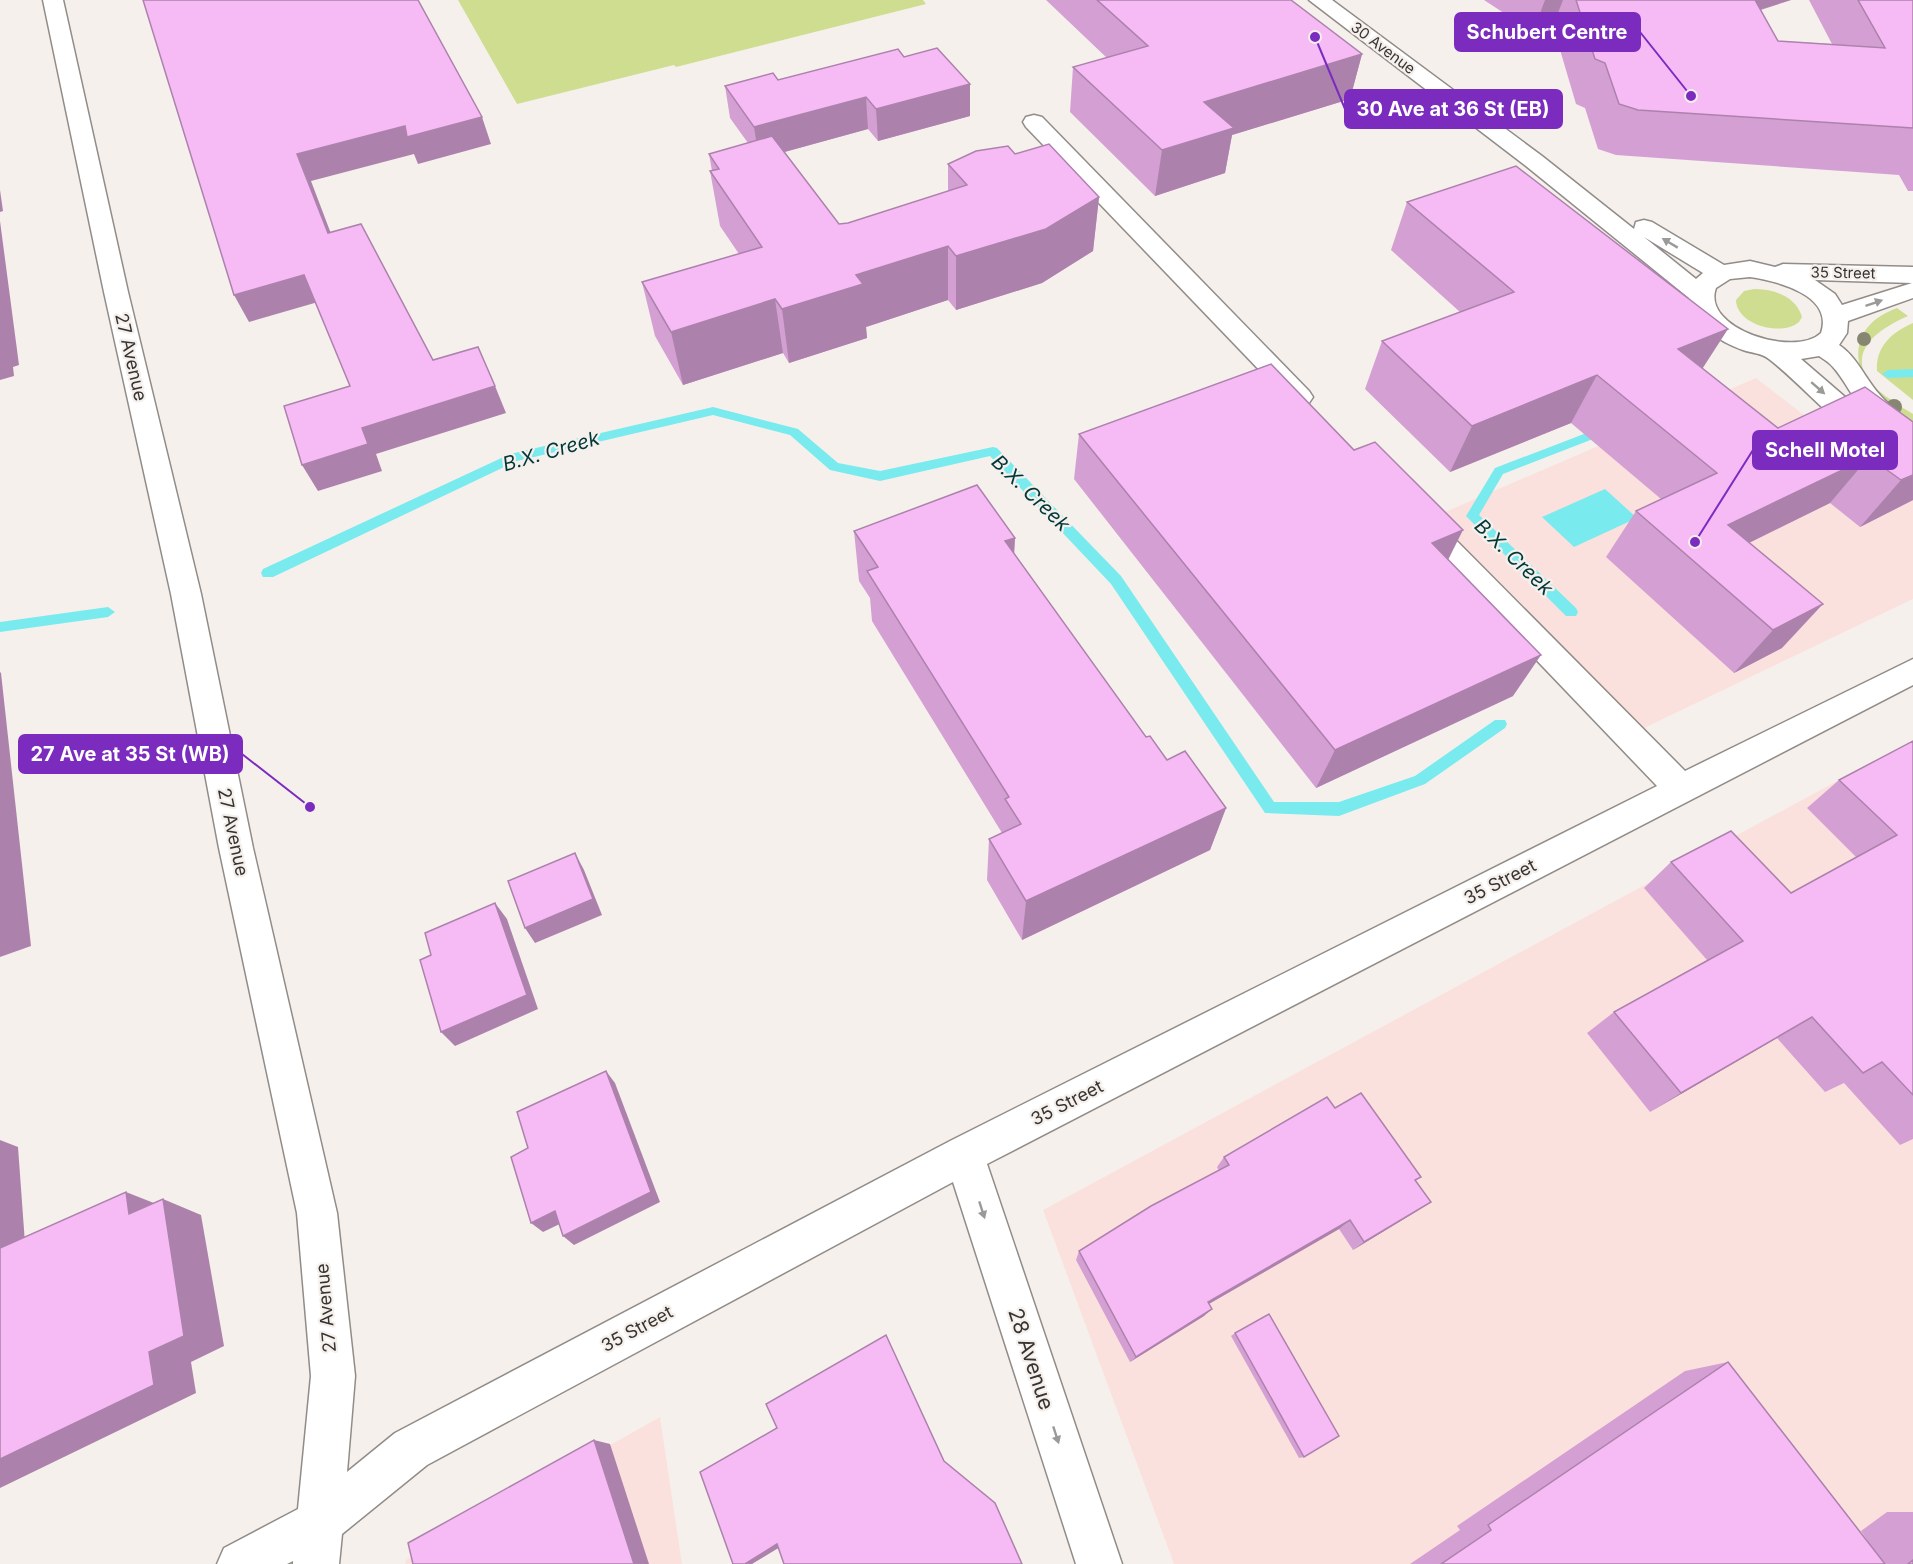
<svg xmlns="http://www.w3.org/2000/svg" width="1913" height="1564" viewBox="0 0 1913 1564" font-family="Inter,sans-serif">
<rect width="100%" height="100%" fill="#f6f0ec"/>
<!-- commercial -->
<g fill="#fbe1de">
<polygon points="1756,378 1913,499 1913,599 1638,731 1431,518"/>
<polygon points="1913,740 1913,1564 1174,1564 1043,1210"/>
<polygon points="660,1417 682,1564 405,1564 406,1560"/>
</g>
<!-- green -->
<g fill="#cfdd91">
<polygon points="458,0 923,0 926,4 676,67 674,65 517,104"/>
<path d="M1754,289C1774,289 1796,296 1802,317L1799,322C1782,337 1736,325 1736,300L1744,291Z"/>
<path d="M1897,308L1908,316C1888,325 1853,343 1864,372C1869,388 1899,405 1913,414V430C1903,421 1889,413 1881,403C1849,367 1848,326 1897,308Z"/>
<path d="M1913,323V400L1877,371C1875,347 1892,332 1913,323Z"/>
</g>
<!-- water -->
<polygon fill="#79eaee" points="1605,489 1637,518 1574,547 1542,517"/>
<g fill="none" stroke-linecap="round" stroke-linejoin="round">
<!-- stream -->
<g fill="#79eaee" fill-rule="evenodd">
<polygon points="1913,369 1913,377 1888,378 1882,374 1888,370"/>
<polygon points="713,407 798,429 838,463 880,471 993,447 997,448 1121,576 1274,802 1339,802 1415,776 1495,720 1505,720 1507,724 1505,728 1425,784 1339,816 1265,813 1111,584 990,456 880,481 830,470 790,435 713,415 517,461 273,577 263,577 261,573 263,569 510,454"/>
<polygon points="1602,427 1606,428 1606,434 1503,474 1479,515 1576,608 1578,612 1576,616 1566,616 1466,516 1495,468"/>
<polygon points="108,607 115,612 108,617 0,632 0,622"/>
</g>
<defs>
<g id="minor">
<polygon points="43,0 63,0 128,292 201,594 253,848 337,1213 355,1376 347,1472 395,1433 950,1141 1657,786 1409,527 1405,520 1409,513 1419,510 1429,513 1685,771 1913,659 1913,685 987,1164 1122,1564 1076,1564 953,1182 427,1465 342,1534 339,1564 293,1564 293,1561 287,1564 217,1564 224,1548 298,1509 311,1376 297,1213 219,848 171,594 104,292"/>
<path d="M1309,0H1332L1542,156L1634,229L1636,222L1644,220L1652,222L1724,265L1750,261L1775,267L1783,264L1913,267V298L1848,321L1847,333L1839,345C1857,357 1865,378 1879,394C1887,404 1899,411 1905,422L1901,429C1867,438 1850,382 1830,364C1827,361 1822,358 1819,356L1801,359L1888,434L1913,451V474C1867,460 1809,390 1769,359C1762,353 1751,353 1743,350C1720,342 1692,325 1689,298L1526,166ZM1644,237L1703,273L1696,279ZM1750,277C1777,281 1834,295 1821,333C1795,358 1701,329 1716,288L1730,279ZM1815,280L1912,283L1842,305L1835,294Z"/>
<polygon points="1034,115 1042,117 1309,391 1313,397 1309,403 1300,406 1291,403 1026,127 1023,122 1026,117"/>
</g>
</defs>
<!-- minor casing -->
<use href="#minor" stroke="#918c88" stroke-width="3"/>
<!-- minor -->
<use href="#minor" fill="#fff" fill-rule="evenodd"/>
</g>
<!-- trees -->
<g fill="#868671">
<circle cx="1864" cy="339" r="7"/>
<circle cx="1894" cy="407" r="8"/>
</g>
<!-- wall -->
<g fill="#d4a0d3">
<polygon points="1046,0 1291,0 1362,54 1350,99 1232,135 1225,173 1155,196 1070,112 1073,67 1107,58"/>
<polygon points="1484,0 1791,0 1761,10 1778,41 1832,44 1809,0 1913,0 1913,191 1908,191 1899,175 1616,155 1598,149 1585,108 1576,104 1553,26 1533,32"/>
<polygon points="904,57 970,84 970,116 878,141 868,129 784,152 839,224 848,223 948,191 948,164 1015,154 1099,197 1093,251 1042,283 956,310 948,300 866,327 867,338 789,363 783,353 683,385 655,336 642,282 739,254 720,226 710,171 712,171 709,154 748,143 730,118 725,86 778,80"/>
<polygon points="1407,202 1703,369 1778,428 1865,387 1913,500 1860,527 1830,503 1749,543 1782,648 1734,673 1606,557 1636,511 1661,499 1571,423 1450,472 1365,389 1382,341 1460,312 1391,250"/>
<polygon points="1079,434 1448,559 1513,696 1316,788 1074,479"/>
<polygon points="854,531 1015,538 1014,554 1146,737 1167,760 1226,808 1210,850 1022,940 987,880 989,839 1002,833 872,621 870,598 859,581"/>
<polygon points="1913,741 1913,1139 1900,1145 1844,1083 1825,1092 1777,1038 1650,1112 1587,1033 1614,1012 1707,960 1644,888 1671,862 1791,893 1856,857 1807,808 1839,780"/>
<polygon points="1335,1108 1421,1177 1415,1181 1417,1211 1353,1250 1339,1229 1209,1304 1204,1316 1130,1362 1076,1260 1079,1251 1219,1171 1217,1167 1224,1157"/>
<polygon points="1235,1333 1304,1457 1299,1458 1231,1336"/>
<polygon points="1728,1362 1870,1544 1861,1531 1887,1512 1913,1512 1913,1564 1410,1564 1460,1530 1457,1526 1685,1371"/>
</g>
<!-- shaded-wall -->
<g fill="#ac82ac">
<polygon points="1545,0 1563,0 1553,26 1533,32"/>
<polygon points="1732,0 1791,0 1721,22"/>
<polygon points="1362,54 1350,99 1232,135 1225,173 1155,196 1162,150 1204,102"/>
<polygon points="970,84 970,116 878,141 876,109"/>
<polygon points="866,97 868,129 759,159 754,127"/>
<polygon points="482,117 491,144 418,164 414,154 311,181 341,260 328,233 297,154 405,126"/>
<polygon points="0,190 3,211 0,212"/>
<polygon points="1099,197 1093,251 1042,283 956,310 956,256"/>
<polygon points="0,221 19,365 13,367 14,376 0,380"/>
<polygon points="948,246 948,300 866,327 867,338 789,363 782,309 856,275"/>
<polygon points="304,275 318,302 249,322 234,295"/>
<polygon points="775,299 783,353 683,385 671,332"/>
<polygon points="1728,329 1697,377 1678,349"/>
<polygon points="1597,375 1571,423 1450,472 1472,426"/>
<polygon points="495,386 506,413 376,454 382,471 318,491 302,465 362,428"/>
<polygon points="1869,457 1830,503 1700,567 1728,525"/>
<polygon points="1913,475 1913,500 1860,527 1901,480"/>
<polygon points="1463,530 1441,574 1432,543"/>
<polygon points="1015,538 1012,588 1005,541"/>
<polygon points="1823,604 1782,648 1734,673 1773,630"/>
<polygon points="1541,655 1513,696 1316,788 1335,750"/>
<polygon points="0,672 1,673 31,946 0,957"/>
<polygon points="1226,808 1210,850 1022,940 1026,901"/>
<polygon points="575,853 584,870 602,915 535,943 525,928"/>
<polygon points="495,903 507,919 538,1009 455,1046 441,1032"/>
<polygon points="1812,1017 1777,1038 1650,1112 1681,1093"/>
<polygon points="606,1071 615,1083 660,1202 574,1245 563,1236"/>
<polygon points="0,1140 18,1147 27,1271 0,1263"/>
<polygon points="126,1192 164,1207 163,1199 201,1215 224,1346 191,1362 196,1393 0,1488 0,1459 149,1352"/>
<polygon points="1431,1202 1417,1211 1353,1250 1364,1242"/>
<polygon points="555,1211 566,1221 543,1232 531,1223"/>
<polygon points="1350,1220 1339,1229 1200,1309 1208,1302"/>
<polygon points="1212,1309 1204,1316 1130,1362 1136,1357"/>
<polygon points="594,1440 610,1444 649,1564 634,1564"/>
<polygon points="777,1544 785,1544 752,1564 745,1564"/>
</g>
<!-- building -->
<g fill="#f6baf5" stroke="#ac82ac" stroke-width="1.5">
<polygon points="143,0 418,0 482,117 407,137 405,126 297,154 328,233 361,224 433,360 478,347 495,386 362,428 368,444 302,465 284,406 350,386 304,275 234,295"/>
<polygon points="1097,0 1291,0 1362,54 1204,102 1234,128 1162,150 1073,67 1148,46"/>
<polygon points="1576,0 1755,0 1778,41 1885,48 1858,0 1913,0 1913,128 1638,110 1619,104 1605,63 1595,59"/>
<polygon points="937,48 970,84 876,109 866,97 754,127 725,86 773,73 778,80 898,49 904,57"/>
<polygon points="772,136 839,224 848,223 967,185 948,164 976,151 1008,146 1015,154 1049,144 1099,197 1046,229 956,256 948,246 856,275 863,284 782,309 775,299 671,332 642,282 762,247 710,171 719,169 709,154"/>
<polygon points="1516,166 1728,329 1678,349 1778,428 1865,387 1913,422 1913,475 1901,480 1869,457 1728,525 1823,604 1773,630 1636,511 1717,473 1597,375 1472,426 1382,341 1514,292 1407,202"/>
<polygon points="1271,364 1354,450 1375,442 1463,530 1432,543 1541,655 1335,750 1079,434"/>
<polygon points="977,485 1015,538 1005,541 1146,737 1150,736 1167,760 1185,751 1226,808 1026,901 989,839 1021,824 1005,799 1009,797 867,571 878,567 854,531"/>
<polygon points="1913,741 1913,1095 1882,1062 1863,1073 1812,1017 1681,1093 1614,1012 1743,941 1671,862 1731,831 1791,893 1897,835 1839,780"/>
<polygon points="575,853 593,899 525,928 508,881"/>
<polygon points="495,903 527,995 441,1032 420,960 431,955 425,933"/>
<polygon points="606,1071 651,1192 563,1236 555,1211 531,1223 511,1157 528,1148 517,1112"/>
<polygon points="1361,1093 1421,1177 1415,1180 1431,1202 1364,1242 1350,1220 1208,1302 1212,1309 1136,1357 1079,1251 1151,1206 1229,1165 1224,1157 1327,1097 1335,1108"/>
<polygon points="126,1192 129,1214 163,1199 184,1336 149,1352 154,1385 0,1459 0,1248"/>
<polygon points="1269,1314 1339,1436 1304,1457 1235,1333"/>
<polygon points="886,1335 944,1461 995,1503 1022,1564 784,1564 777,1544 745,1564 733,1564 700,1472 777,1428 766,1404"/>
<polygon points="1728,1362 1885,1564 1441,1564 1491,1530 1488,1525"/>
<polygon points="594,1440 634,1564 413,1564 408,1543"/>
<polygon points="1913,1560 1913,1564 1908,1564"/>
</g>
<!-- one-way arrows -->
<defs><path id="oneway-solid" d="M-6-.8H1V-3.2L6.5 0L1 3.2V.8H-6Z" transform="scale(1.5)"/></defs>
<g fill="#9a9a98">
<use href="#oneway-solid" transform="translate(1670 243) rotate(-149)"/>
<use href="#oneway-solid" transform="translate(1874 303) rotate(-19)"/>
<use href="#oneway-solid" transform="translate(1818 388) rotate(41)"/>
<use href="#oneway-solid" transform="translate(982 1210) rotate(72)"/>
<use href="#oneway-solid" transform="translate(1056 1435) rotate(72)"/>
</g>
<g text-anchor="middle" stroke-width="4.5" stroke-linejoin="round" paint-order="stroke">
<!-- far-street labels -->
<g font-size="15" fill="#363432" stroke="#f6f0ec">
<text transform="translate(1383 48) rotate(37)" y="5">30 Avenue</text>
<text transform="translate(1843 273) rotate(1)" y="5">35 Street</text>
</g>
<!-- street labels -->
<g font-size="18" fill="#363432" stroke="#f6f0ec">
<text transform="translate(131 357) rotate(77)" y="6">27 Avenue</text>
<text transform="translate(233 832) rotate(78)" y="6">27 Avenue</text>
<text transform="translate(1500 882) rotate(-27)" y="6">35 Street</text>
<text transform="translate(1067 1103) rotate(-27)" y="6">35 Street</text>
<text transform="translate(326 1308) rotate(-95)" y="6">27 Avenue</text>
<text transform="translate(637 1329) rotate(-28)" y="6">35 Street</text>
</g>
<!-- water labels -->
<g font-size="20" font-style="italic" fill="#00383a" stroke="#f6f0ec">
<text transform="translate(551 451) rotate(-16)" y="7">B.X. Creek</text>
<text transform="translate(1031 493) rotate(44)" y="7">B.X. Creek</text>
<text transform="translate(1514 557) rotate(44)" y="7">B.X. Creek</text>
</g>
<!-- near-street labels -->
<g font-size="21" fill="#363432" stroke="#f6f0ec">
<text transform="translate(1031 1359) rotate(72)" y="7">28 Avenue</text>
</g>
</g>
<!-- callouts -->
<path fill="none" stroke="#7b2cbf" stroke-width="2" d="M1691 96L1640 32M1315 37L1345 109M1695 542L1753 450M310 807L242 754"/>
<g fill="#7b2cbf" stroke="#f6f0ec" stroke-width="2">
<circle cx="1691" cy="96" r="6"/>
<circle cx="1315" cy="37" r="6"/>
<circle cx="1695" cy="542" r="6"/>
<circle cx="310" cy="807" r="6"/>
</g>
<g fill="#7b2cbf" stroke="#7b2cbf" stroke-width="2">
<rect x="1455" y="13" width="185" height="38" rx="6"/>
<rect x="1345" y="90" width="217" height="38" rx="6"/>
<rect x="1753" y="431" width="144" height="38" rx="6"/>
<rect x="19" y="735" width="223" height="38" rx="6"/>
</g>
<g font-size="20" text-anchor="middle" font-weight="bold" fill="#fff">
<text x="1547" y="39">Schubert Centre</text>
<text x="1453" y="116">30 Ave at 36 St (EB)</text>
<text x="1825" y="457">Schell Motel</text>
<text x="130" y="761">27 Ave at 35 St (WB)</text>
</g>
</svg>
